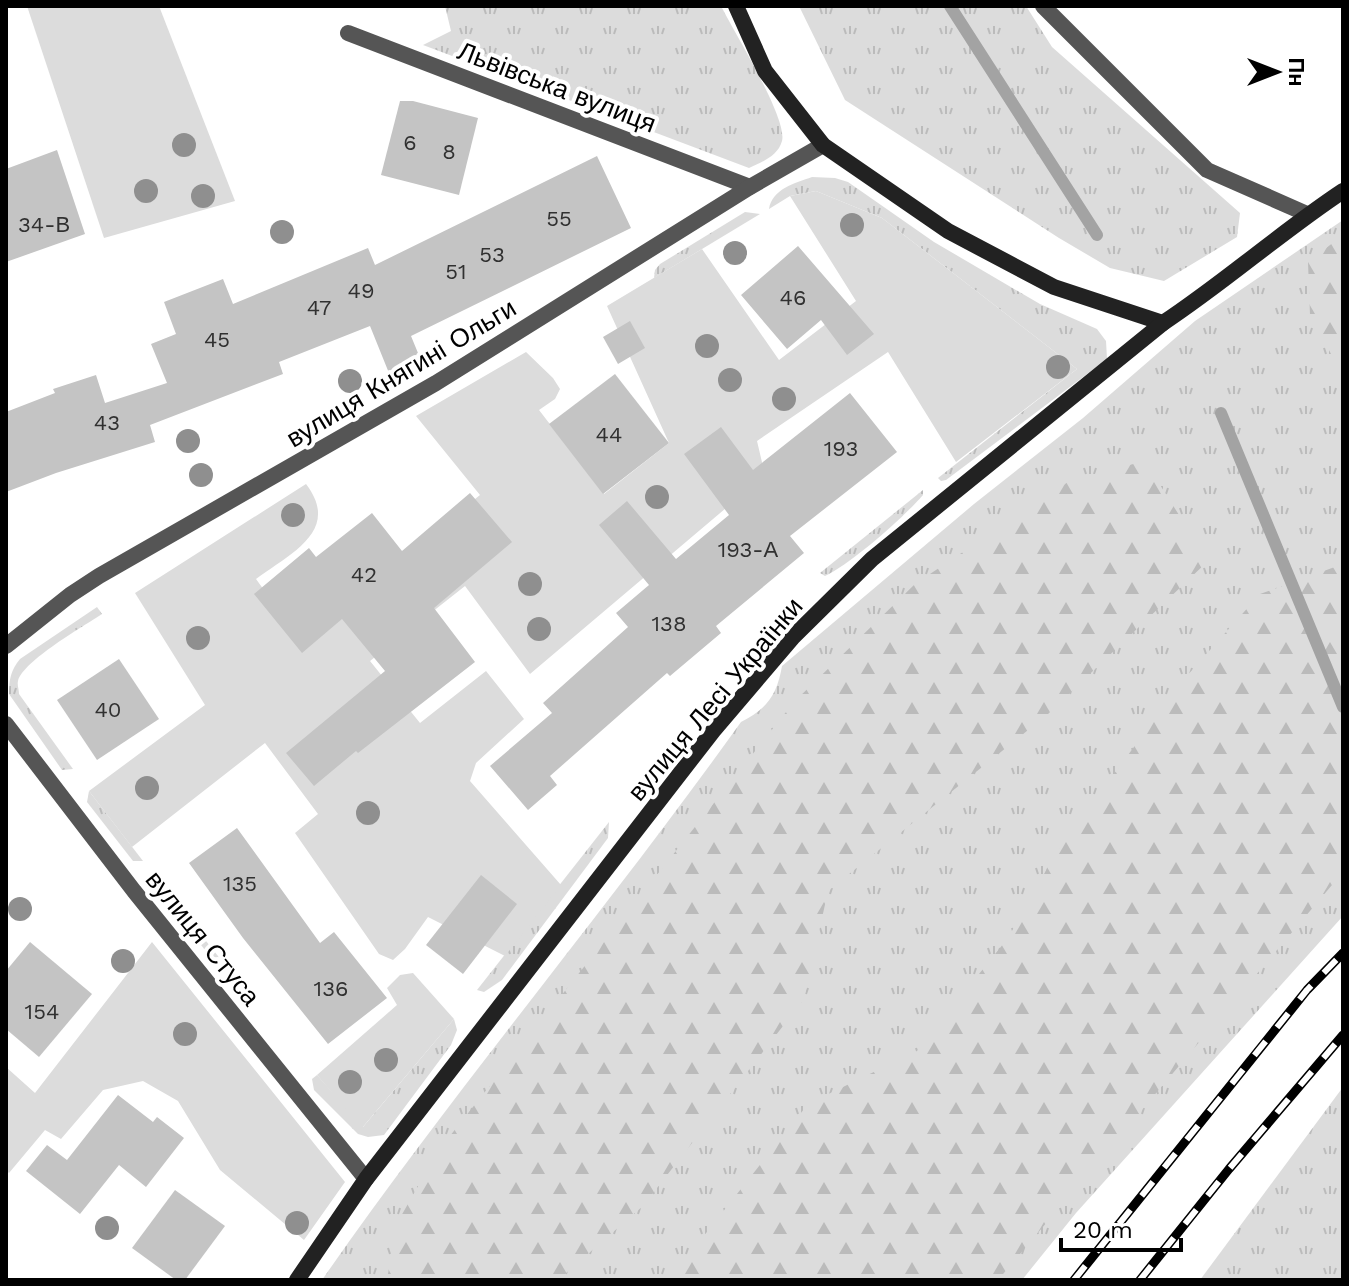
<svg xmlns="http://www.w3.org/2000/svg" width="1349" height="1286" viewBox="0 0 1349 1286" font-family="'Work Sans',sans-serif">
<defs>
<pattern id="grass-tufts" width="24" height="20" patternUnits="userSpaceOnUse" patternTransform="scale(2)"><rect width="24" height="20" fill="#dcdcdc"/><path d="M3 7l-1-3M5 7V3M7 7l1-3M15 17l-1-3M17 17v-4M19 17l1-3" fill="none" stroke="#bbb"/></pattern>
<pattern id="forest-firs" width="22" height="20" patternUnits="userSpaceOnUse" patternTransform="scale(2)"><rect width="22" height="20" fill="#dcdcdc"/><path d="M5 1l3.5 6h-7zM16 11l3.5 6h-7z" fill="#bbb"/></pattern>
</defs>
<rect width="100%" height="100%" fill="#fff"/>
<!-- grass -->
<g fill="url(#grass-tufts)">
<path d="M445,6H721C733,30 788,119 782,141C778,156 762,162 749,168L423,45L451,31Z"/>
<polygon points="799,6 1026,6 1052,47 1240,213 1237,237 1164,281 1110,268 1059,238 845,100"/>
<path d="M812,177L835,178L848,182L934,242L1040,304L1097,329L1106,341L1107,359L946,480L941,481L938,478L1077,369L882,218L816,191L790,196L769,209C772,189 795,183 812,177Z"/>
<polygon points="745,212 760,214 654,278 655,270 660,264"/>
<path d="M1343,220V916L1076,1213L1022,1280H322C455,1089 606,911 741,722C767,709 777,695 782,666L974,504L1083,418L1195,321Z"/>
<path d="M923,490V495C903,518 852,563 825,576L820,573Z"/>
<path d="M97,607L102,614C84,626 23,661 18,681C17,685 19,689 19,694L73,769L62,770L9,694C9,679 11,670 20,659Z"/>
<polygon points="89,791 143,861 133,861 87,802"/>
<polygon points="609,822 608,838 502,980 484,992 477,990"/>
<polygon points="166,891 222,961 211,958 169,903"/>
<polygon points="454,1019 457,1030 451,1045 384,1135 368,1137 358,1134 314,1090 312,1079 317,1075 363,1127"/>
<polygon points="1343,1087 1343,1280 1200,1280"/>
</g>
<!-- forest -->
<g fill="url(#forest-firs)">
<polygon points="1343,235 1343,368 1337,365 1310,315 1308,262"/>
<polygon points="1145,461 1208,561 1048,714 828,891 804,999 643,1206 558,1280 387,1280 396,1225 438,1151 794,702 915,584 1071,480"/>
<polygon points="1343,564 1343,872 998,1280 669,1280 808,1104 917,1051 1008,938 1057,851 1185,678 1260,594"/>
</g>
<!-- garden -->
<g fill="#dcdcdc">
<polygon points="27,6 159,6 235,201 104,238"/>
<path d="M816,191L882,218L1077,369L956,462L888,352L757,441L765,475L530,674L465,586L370,661L420,723L486,671L524,719L476,763L470,781L561,885L505,956L428,917L405,949L393,960L379,954L295,833L318,814L265,743L132,847L89,791L205,705L135,593L306,484C342,531 289,554 256,579L298,637L354,597L480,495L416,416L526,352L553,378L560,389L555,399L539,410L604,494L669,443L607,306L702,249L779,360L856,301L790,196Z"/>
<polygon points="152,942 345,1182 304,1240 220,1170 178,1101 143,1081 103,1090 61,1139 45,1130 9,1173 6,1170 6,1067 35,1093"/>
<polygon points="413,973 454,1019 362,1128 317,1075 397,1005 387,988 400,975"/>
</g>
<g fill="none" stroke-linecap="round" stroke-linejoin="round">
<!-- stream -->
<g stroke="#a3a3a3" stroke-width="12">
<polyline points="950,6 1097,235"/>
<polyline points="1221,413 1343,707"/>
</g>
</g>
<!-- building -->
<g fill="#c4c4c4">
<polygon points="400,101 413,101 478,118 459,195 381,175"/>
<polygon points="57,150 85,234 6,262 6,169"/>
<polygon points="597,156 631,228 411,336 425,370 393,383 370,326 279,362 283,374 150,425 155,442 56,473 6,492 6,412 55,393 53,389 96,375 105,403 167,383 151,344 176,334 164,302 223,279 233,304 368,248 375,265"/>
<polygon points="798,246 874,334 847,355 821,320 787,349 741,295"/>
<polygon points="630,321 645,348 618,364 603,337"/>
<polygon points="615,374 669,443 603,494 549,424"/>
<polygon points="850,393 897,452 790,536 804,553 716,626 721,633 670,676 667,673 550,776 557,785 528,810 490,766 552,713 543,703 628,627 616,613 649,585 599,525 627,501 676,559 729,515 684,454 721,427 753,470"/>
<polygon points="470,493 512,542 434,608 475,662 358,753 356,751 314,786 286,753 385,671 342,619 302,653 254,594 309,548 316,557 372,513 402,551"/>
<polygon points="119,659 159,719 97,760 57,700"/>
<polygon points="237,828 320,943 334,932 387,998 328,1044 243,938 189,863"/>
<polygon points="481,875 517,904 463,974 426,945"/>
<polygon points="30,942 92,994 39,1057 6,1029 6,971"/>
<polygon points="118,1095 153,1122 157,1117 184,1138 146,1187 119,1165 80,1214 26,1171 47,1145 67,1160"/>
<polygon points="175,1190 225,1226 185,1280 176,1280 132,1248"/>
</g>
<g fill="none" stroke-linecap="round" stroke-linejoin="round">
<!-- lane -->
<polyline stroke="#555" stroke-width="16" points="348,33 750,187"/>
<!-- street -->
<g stroke="#555" stroke-width="16">
<polyline points="1043,6 1207,170 1307,214"/>
<polyline points="6,646 70,595 99,576 436,383 750,187 823,145"/>
<polyline points="6,724 134,891 366,1179"/>
</g>
<!-- secondary -->
<g stroke="#222" stroke-width="16">
<polyline points="736,6 765,71 823,145 948,231 1054,287 1163,323"/>
<path d="M297,1280L366,1179L713,731L793,637L872,559L1163,323C1225,282 1281,232 1343,191"/>
</g>
<defs>
<g id="rail">
<polyline points="1074,1280 1307,990 1343,953"/>
<polyline points="1140,1280 1229,1169 1343,1035"/>
</g>
</defs>
<!-- rail casing -->
<use href="#rail" stroke="#000" stroke-width="9"/>
<!-- rail -->
<use href="#rail" stroke="#fff" stroke-width="6" stroke-dasharray="18" stroke-linecap="butt"/>
</g>
<!-- trees -->
<g fill="#8f8f8f">
<circle cx="184" cy="145" r="12"/>
<circle cx="146" cy="191" r="12"/>
<circle cx="203" cy="196" r="12"/>
<circle cx="852" cy="225" r="12"/>
<circle cx="282" cy="232" r="12"/>
<circle cx="735" cy="253" r="12"/>
<circle cx="707" cy="346" r="12"/>
<circle cx="1058" cy="367" r="12"/>
<circle cx="730" cy="380" r="12"/>
<circle cx="350" cy="381" r="12"/>
<circle cx="784" cy="399" r="12"/>
<circle cx="188" cy="441" r="12"/>
<circle cx="201" cy="475" r="12"/>
<circle cx="657" cy="497" r="12"/>
<circle cx="293" cy="515" r="12"/>
<circle cx="530" cy="584" r="12"/>
<circle cx="539" cy="629" r="12"/>
<circle cx="198" cy="638" r="12"/>
<circle cx="147" cy="788" r="12"/>
<circle cx="368" cy="813" r="12"/>
<circle cx="20" cy="909" r="12"/>
<circle cx="123" cy="961" r="12"/>
<circle cx="185" cy="1034" r="12"/>
<circle cx="386" cy="1060" r="12"/>
<circle cx="350" cy="1082" r="12"/>
<circle cx="297" cy="1223" r="12"/>
<circle cx="107" cy="1228" r="12"/>
</g>
<g text-anchor="middle" stroke-width="8" stroke-linejoin="round" paint-order="stroke">
<!-- number labels -->
<g font-size="22" fill="#313131">
<text x="410" y="150">6</text>
<text x="449" y="159">8</text>
<text x="559" y="226">55</text>
<text x="44" y="232">34-В</text>
<text x="492" y="262">53</text>
<text x="456" y="279">51</text>
<text x="361" y="298">49</text>
<text x="793" y="305">46</text>
<text x="319" y="315">47</text>
<text x="217" y="347">45</text>
<text x="107" y="430">43</text>
<text x="609" y="442">44</text>
<text x="841" y="456">193</text>
<text x="748" y="557">193-А</text>
<text x="364" y="582">42</text>
<text x="669" y="631">138</text>
<text x="108" y="717">40</text>
<text x="240" y="891">135</text>
<text x="331" y="996">136</text>
<text x="42" y="1019">154</text>
</g>
<!-- street labels -->
<g font-size="26" fill="#000" stroke="#fff">
<text transform="translate(557 87) rotate(21)" y="9">Львівська вулиця</text>
<text transform="translate(401 373) rotate(-31)" y="9">вулиця Княгині Ольги</text>
<text transform="translate(715 699) rotate(-50)" y="9">вулиця Лесі Українки</text>
<text transform="translate(203 938) rotate(51)" y="9">вулиця Стуса</text>
</g>
</g>
<!-- border -->
<rect width="1349" height="1286" fill="none" stroke="#000000" stroke-width="16"/>
<!-- north arrow -->
<g transform="translate(1277 72) rotate(90)" stroke="#ffffff" stroke-width="6" paint-order="stroke">
<path d="M0-6L14 30L0 20L-14 30Z" fill="#000000"/>
<text y="-12" font-size="22" font-weight="bold" text-anchor="middle" fill="#000000">Пн</text>
</g>
<!-- scale -->
<path d="M1061 1238v12h120v-12" fill="none" stroke="#000000" stroke-width="4"/>
<text x="1073" y="1238" font-size="24" fill="#000000" stroke="#ffffff" stroke-width="6" paint-order="stroke">20 m</text>
</svg>
